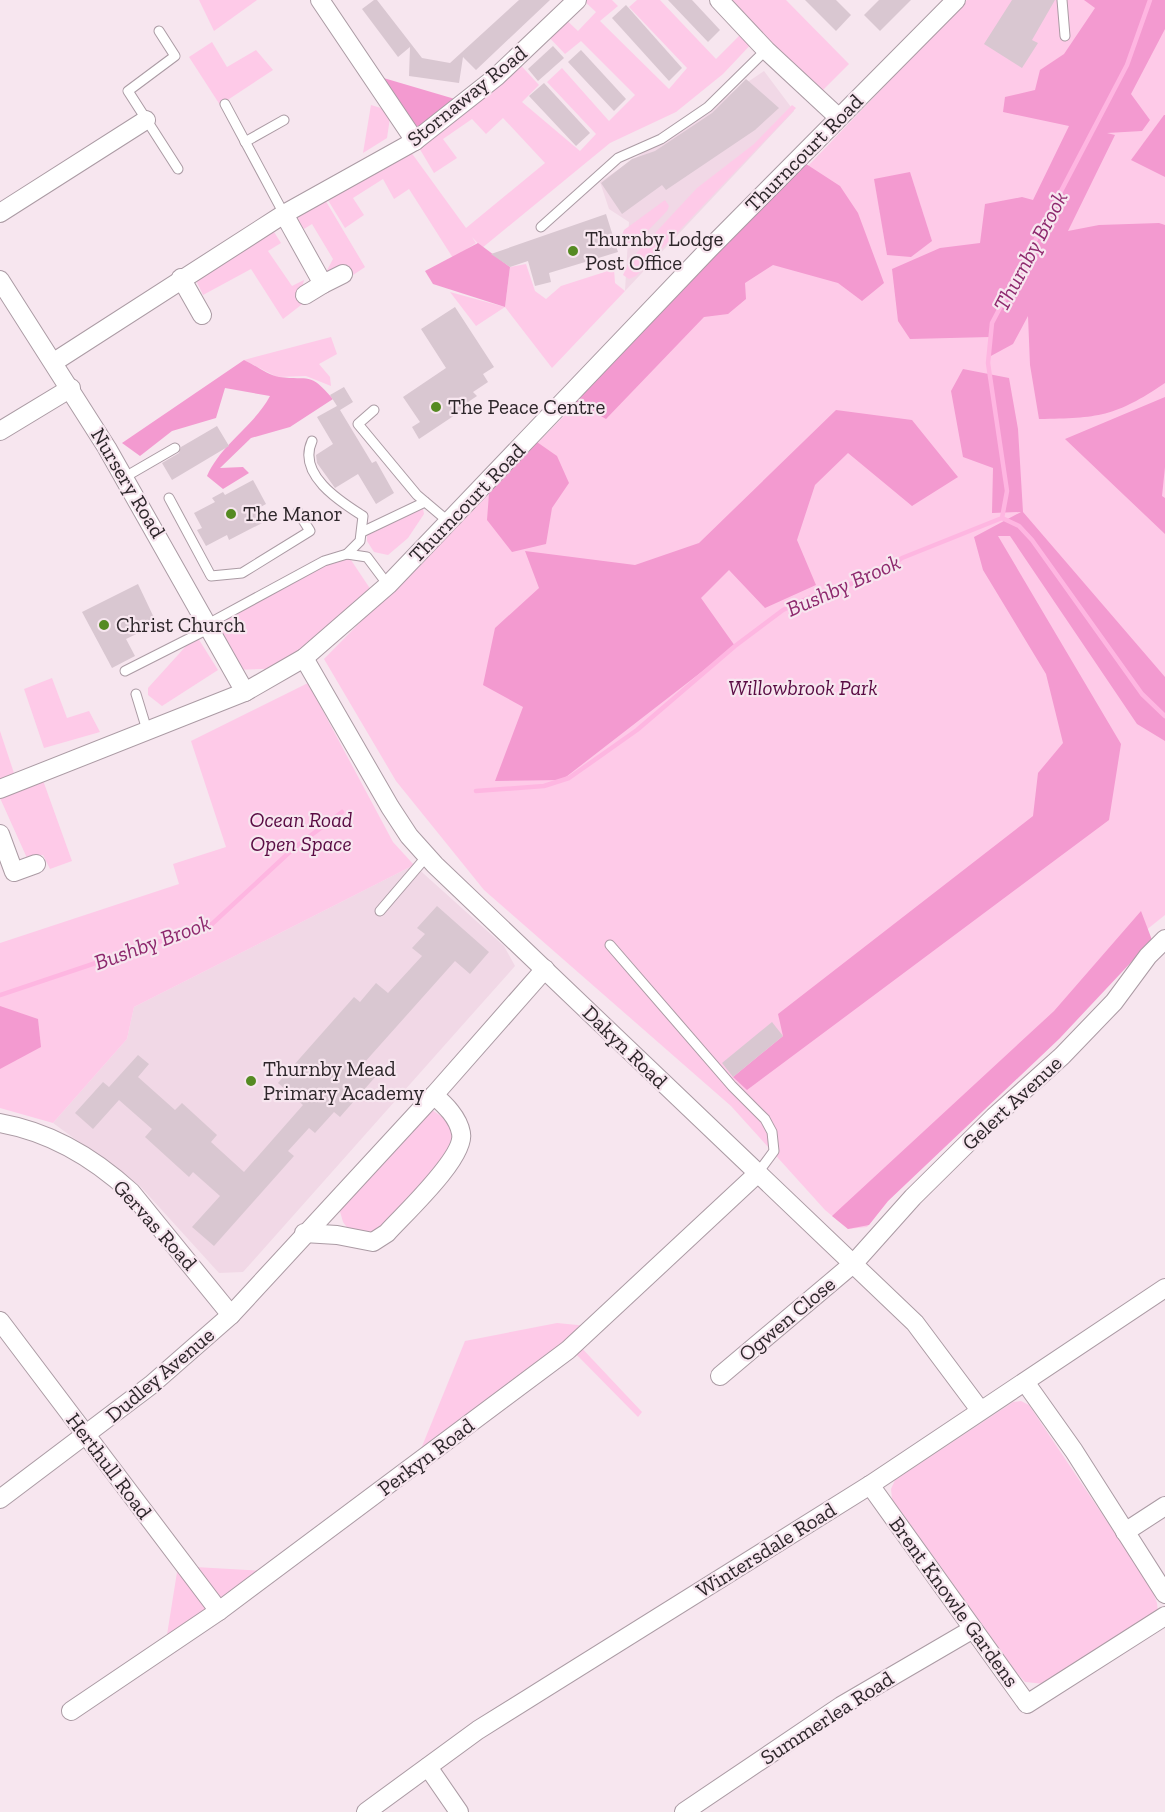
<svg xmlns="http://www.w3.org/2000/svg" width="1165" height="1812" viewBox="0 0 1165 1812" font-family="'Zilla Slab',serif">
<rect width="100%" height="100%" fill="#f7e6ef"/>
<!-- built -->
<g fill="#f1d8e6">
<polygon points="764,71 794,111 625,291 629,222 609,209 600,182"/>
<polygon points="414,865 504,946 515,966 243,1272 219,1273 139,1185 53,1123 127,1039 134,1007"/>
</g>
<!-- green -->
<g fill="#fecae8">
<polygon points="199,0 257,0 214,31"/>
<polygon points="583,0 612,0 618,6 600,21 669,89 687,68 629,7 637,0 660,0 716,59 746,29 756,39 723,74 676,112 610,143 482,248 472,237 476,243 453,258 409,189 394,199 383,179 353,198 364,215 345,228 323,192 408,148 466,228 545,163 503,118 486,134 472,119 443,139 457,158 434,173 415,141 515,59 539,85 522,102 580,151 596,134 547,82 562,68 609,121 635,95 581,41 565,54 544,32 561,15 578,31 596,12"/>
<polygon points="720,0 786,0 849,64 816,97"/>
<polygon points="967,0 1165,0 1165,915 1130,943 1060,1038 888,1201 867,1227 848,1229 825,1210 731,1106 484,890 396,781 324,659 714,264"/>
<polygon points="212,42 227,67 256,50 273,70 220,105 189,57"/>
<polygon points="371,105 391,111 387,138 363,153"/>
<polygon points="792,105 796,108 636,276 629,279 623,275 630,260 697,188 754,144"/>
<polygon points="321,193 365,267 350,277 325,274 333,259 312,224 304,229 291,210"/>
<polygon points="665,200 669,206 667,211 632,247 627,246 622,235 624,230"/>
<polygon points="269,224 281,243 268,251 292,286 304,280 300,297 305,302 283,319 251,269 203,295 192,272"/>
<polygon points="526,264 535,291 546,299 561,286 614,269 615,283 625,291 552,368 505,307 476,326 450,292 505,307 510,267"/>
<polygon points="331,337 337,354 319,364 330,377 331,386 306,376 277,377 244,360"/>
<polygon points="422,503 424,514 408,538 388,555 374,552 367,541 367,530"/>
<polygon points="347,554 373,593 288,668 232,670 206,625"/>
<polygon points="196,635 218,670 162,706 148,695 148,688"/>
<polygon points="52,678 67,718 89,711 100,732 44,748 24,689"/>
<polygon points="308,683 393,842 414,865 134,1007 127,1039 53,1123 0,1108 0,943 179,884 173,864 226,847 191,741"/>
<polygon points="0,731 17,782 40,772 72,861 50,869 43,855 27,858 0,798"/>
<polygon points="425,1105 448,1121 453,1130 451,1152 381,1230 372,1235 349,1230 343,1222 337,1201"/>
<polygon points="557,1323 588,1326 414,1466 465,1341"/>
<polygon points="576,1342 642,1412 638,1417 570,1348"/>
<polygon points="1021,1401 1029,1405 1151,1587 1157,1603 1158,1612 1045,1684 1025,1682 1017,1673 892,1499 891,1489 895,1480 1013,1402"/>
<polygon points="178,1566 267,1571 166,1641"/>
</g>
<!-- forest -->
<g fill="#f39ad0">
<path d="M1084,0H1165V29L1131,94L1150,120L1142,131L1107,133L1115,135L1068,231L1099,225L1159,223L1165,225V383C1115,417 1098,418 1039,419L1030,365L1028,316L1013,344L989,357L990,337L910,339L898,321L892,269L940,248L980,243L985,204L1022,197L1033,200L1069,126L1003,112L1005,97L1035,90L1040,70L1064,54L1095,8Z"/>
<polygon points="370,74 465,102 415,141"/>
<polygon points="1164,115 1165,115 1165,177 1131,160"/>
<polygon points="800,160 840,186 858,213 884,283 862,301 838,283 773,265 745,283 746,299 728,314 704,317 606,419 573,400"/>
<polygon points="910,172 932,241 911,257 887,255 874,179"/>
<polygon points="478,243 510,267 505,307 433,284 425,271"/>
<path d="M244,360C255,365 268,375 279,377C310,381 309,371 333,399L290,427L251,438L220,468L243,467L249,473L223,489L207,476C221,444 254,426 270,396L225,388L216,418L172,431L140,456L122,443Z"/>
<polygon points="963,369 1009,378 1018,429 1023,512 1165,677 1165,741 1137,724 1010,536 998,536 1121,744 1109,820 747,1090 733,1077 783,1036 778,1014 1033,816 1038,773 1063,743 1046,674 983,570 974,537 1021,512 992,513 993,468 963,457 951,391"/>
<polygon points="1165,397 1165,467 1162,496 1165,498 1165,534 1065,439"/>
<polygon points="836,410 912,420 958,477 912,506 848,453 815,485 797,540 816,585 765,608 729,570 701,598 735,646 562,780 495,781 523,707 483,685 495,628 539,588 525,551 635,565 699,543"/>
<polygon points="534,440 557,456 569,483 552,508 546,544 512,552 487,520 490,480"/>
<polygon points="1141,911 1152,940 1060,1038 888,1201 869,1225 848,1229 832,1216 1054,1011"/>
<polygon points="0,1006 38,1019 41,1047 0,1069"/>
</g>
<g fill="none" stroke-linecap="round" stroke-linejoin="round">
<!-- stream -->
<g stroke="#feb6e1" stroke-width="4.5">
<polyline points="1002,518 1007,491 988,363 992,323 1127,65 1150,0"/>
<polyline points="476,791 544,786 569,778 637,730 735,646 783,610 806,599 880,574 902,558 1002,518 1019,526 1032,540 1142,694 1165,716"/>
<polyline points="0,995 212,924 294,848 342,812"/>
</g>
</g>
<!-- building -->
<g fill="#d9c7d1">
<polygon points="374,0 377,0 422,58 450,63 519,0 550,0 476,70 463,57 459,83 409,76 410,47 398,57 362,9"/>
<polygon points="668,0 692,0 720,30 708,42"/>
<polygon points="805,0 836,0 851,15 836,31"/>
<polygon points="879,0 911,0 880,31 864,15"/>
<polygon points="1012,0 1055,0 1032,40 1038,43 1022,68 984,44"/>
<polygon points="626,5 682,68 669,81 612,18"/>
<polygon points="553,46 564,58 538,81 528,69"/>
<polygon points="581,50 626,99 614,111 568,62"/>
<polygon points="746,79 779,108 755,130 666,190 662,185 622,214 601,183 632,159 655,151 712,113"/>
<polygon points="544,83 590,133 576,146 529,96"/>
<polygon points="606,214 618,252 549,273 551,282 535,286 528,261 510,267 491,254"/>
<polygon points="455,307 494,367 483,374 488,382 473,392 477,396 462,406 464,409 419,439 412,427 420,422 403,397 446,368 421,329"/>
<polygon points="344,387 353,402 340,410 372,463 376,461 394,493 376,504 358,474 335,488 317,463 316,455 333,444 317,417 337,406 330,395"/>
<polygon points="217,426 229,446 172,480 162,463 179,453 181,447"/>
<polygon points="253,480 266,504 257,509 264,522 229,540 227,535 206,546 197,530 202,528 194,513 215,502 212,498 223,492 225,495"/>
<polygon points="138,584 157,624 126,639 135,656 112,668 82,612"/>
<polygon points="437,906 489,952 470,974 455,961 364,1063 377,1075 340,1117 334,1112 315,1133 309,1128 288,1151 294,1156 214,1246 192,1227 220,1196 193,1172 189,1177 145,1137 152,1129 119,1100 93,1129 75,1113 103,1082 109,1087 138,1055 149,1064 138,1077 175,1110 182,1103 217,1135 211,1142 244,1172 303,1105 278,1083 354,997 360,1002 376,983 388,993 422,956 412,948 425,934 417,928"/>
<polygon points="772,1022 783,1036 733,1077 722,1063"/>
</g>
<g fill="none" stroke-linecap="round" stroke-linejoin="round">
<defs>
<g id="lane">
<polyline points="1062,0 1065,36"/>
<polyline points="159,31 175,56 128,91 178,169"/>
<polyline points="225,104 284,214"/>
<polyline points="245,142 284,120"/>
<polyline points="541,227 618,158 661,139 708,107 766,50"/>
<polyline points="374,410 358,424 417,495 449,522"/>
<path d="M312,441C297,474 339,501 363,516L360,541L347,554"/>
<polyline points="125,477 175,448"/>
<polyline points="169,498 211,576 242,573 310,531 298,512"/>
<polyline points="362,532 425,502"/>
<polyline points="206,625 324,561 347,554 367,557 388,585"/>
<polyline points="125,671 208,629"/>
<polyline points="136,694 147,730"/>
<polyline points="380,911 427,856"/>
<polyline points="610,945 732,1086 765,1119 772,1132 774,1151 757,1174"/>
</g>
<g id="street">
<polyline points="320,0 415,141"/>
<polyline points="719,0 766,50 838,117"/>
<polyline points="0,213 146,120"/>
<polyline points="284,214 323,284 343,274"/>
<polyline points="181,278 202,315"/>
<polyline points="0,280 107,448 245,692"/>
<polyline points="305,295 323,284"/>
<polyline points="54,362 284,214 415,141 496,77 577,0"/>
<polyline points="0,431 71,388"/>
<polyline points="304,658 390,807 409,836 435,865 915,1323 980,1410"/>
<polyline points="0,789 245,692 304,658 388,585 708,250 956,0"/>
<polyline points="0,834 14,872 36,864"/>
<path d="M0,1123C51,1132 94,1158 131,1192L231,1315"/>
<path d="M304,1233L337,1235L373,1242L387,1233C404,1214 466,1157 461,1133C458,1117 445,1105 434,1095"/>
<polyline points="0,1321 219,1611"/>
<polyline points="720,1376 854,1263 913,1197 994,1117 1062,1056 1114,1002 1148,956 1165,939"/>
<polyline points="1025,1382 1074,1451 1165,1594"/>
<polyline points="870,1485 1027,1704 1165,1616"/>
<polyline points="0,1499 151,1385 231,1315 434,1095 545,969"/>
<polyline points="1125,1532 1165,1506"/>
<polyline points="71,1711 219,1611 568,1350 757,1174"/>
<polyline points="428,1767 459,1812"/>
<polyline points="366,1812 478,1730 870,1485 1165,1288"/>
<polyline points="684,1812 841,1706 973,1629"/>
</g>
</defs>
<!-- lane casing -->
<use href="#lane" stroke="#ab9ba4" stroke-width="11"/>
<!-- street casing -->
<use href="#street" stroke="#ab9ba4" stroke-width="20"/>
<!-- lane -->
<use href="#lane" stroke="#fff" stroke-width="9"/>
<!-- street -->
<use href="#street" stroke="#fff" stroke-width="18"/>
</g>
<!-- markers -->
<g fill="#558a22" stroke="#f7e6ef" stroke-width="2">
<circle cx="573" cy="251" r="6"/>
<circle cx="436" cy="407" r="6"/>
<circle cx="231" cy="514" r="6"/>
<circle cx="104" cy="625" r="6"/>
<circle cx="251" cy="1081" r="6"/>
</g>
<g text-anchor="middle" stroke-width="4.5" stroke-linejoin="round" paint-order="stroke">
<!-- street labels -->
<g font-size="21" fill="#2e272b" stroke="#f7e6ef">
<text transform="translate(467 96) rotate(-39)" y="7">Stornaway Road</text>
<text transform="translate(804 153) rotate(-45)" y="7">Thurncourt Road</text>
<text transform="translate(128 483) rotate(59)" y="7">Nursery Road</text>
<text transform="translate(467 503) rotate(-46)" y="7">Thurncourt Road</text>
<text transform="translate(625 1047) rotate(44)" y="7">Dakyn Road</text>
<text transform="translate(1012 1103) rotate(-43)" y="7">Gelert Avenue</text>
<text transform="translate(155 1225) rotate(48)" y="7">Gervas Road</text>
<text transform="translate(787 1319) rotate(-40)" y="7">Ogwen Close</text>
<text transform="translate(160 1375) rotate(-40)" y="7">Dudley Avenue</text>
<text transform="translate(426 1457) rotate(-37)" y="7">Perkyn Road</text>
<text transform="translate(109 1466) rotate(53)" y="7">Herthull Road</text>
<text transform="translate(766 1550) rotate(-32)" y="7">Wintersdale Road</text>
<text transform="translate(954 1602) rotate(54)" y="7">Brent Knowle Gardens</text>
<text transform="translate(827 1718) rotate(-33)" y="7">Summerlea Road</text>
</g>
<!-- poi labels -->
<g font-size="21" fill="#2e272b" stroke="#f7e6ef" text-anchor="start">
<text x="585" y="246">Thurnby Lodge<tspan x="585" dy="24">Post Office</tspan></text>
<text x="448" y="414">The Peace Centre</text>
<text x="243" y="521">The Manor</text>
<text x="116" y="632">Christ Church</text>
<text x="263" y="1076">Thurnby Mead<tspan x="263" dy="24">Primary Academy</tspan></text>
</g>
<!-- park labels -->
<g font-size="21" font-style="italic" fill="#590b43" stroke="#f7e6ef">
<text x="803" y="695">Willowbrook Park</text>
<text x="301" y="827">Ocean Road<tspan x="301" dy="24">Open Space</tspan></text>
</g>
<!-- water labels -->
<g font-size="22" font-style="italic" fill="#8e296e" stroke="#f7e6ef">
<text transform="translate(1030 251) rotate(-62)" y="8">Thurnby Brook</text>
<text transform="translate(843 585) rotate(-24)" y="8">Bushby Brook</text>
<text transform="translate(152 942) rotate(-20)" y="8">Bushby Brook</text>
</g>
</g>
</svg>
